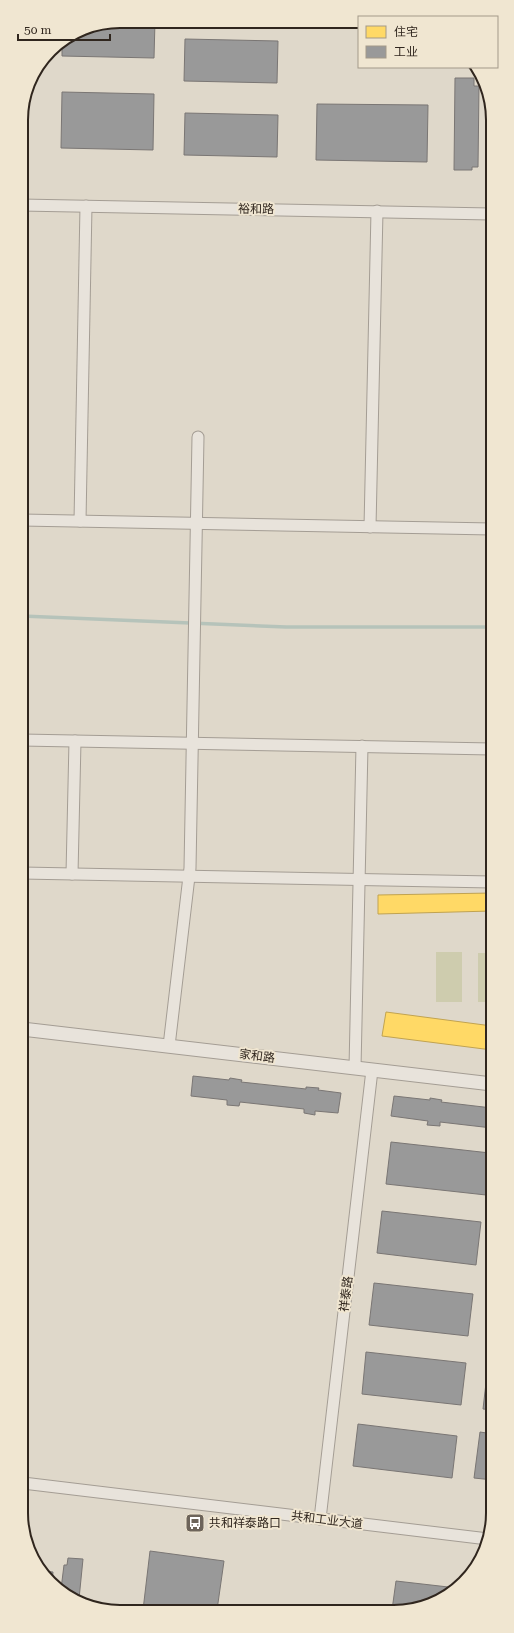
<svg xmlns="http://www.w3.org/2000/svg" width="514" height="1633" viewBox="0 0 514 1633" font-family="'Roboto Serif','Noto Sans SC',serif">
<rect width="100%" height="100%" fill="#dfd8ca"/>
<!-- green -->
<g fill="#ceccae">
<rect x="436" y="952" width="26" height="50"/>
<rect x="478" y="953" width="14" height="49"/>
</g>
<!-- homes -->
<g fill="#ffd966" stroke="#c1a350">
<polygon points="492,893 492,911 378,914 378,895"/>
<polygon points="386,1012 492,1026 492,1050 382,1036"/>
</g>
<!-- industry -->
<g fill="#999" stroke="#7a7674">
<polygon points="120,21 155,21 154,58 62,56 62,41 82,28"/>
<polygon points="185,39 278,41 277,83 184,81"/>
<polygon points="455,78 474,78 474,86 479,86 478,167 472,167 472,170 454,170"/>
<polygon points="62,92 154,94 153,150 61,148"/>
<polygon points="317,104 428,105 427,162 316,160"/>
<polygon points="185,113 278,115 277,157 184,155"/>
<polygon points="193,1076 229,1080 230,1078 242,1080 241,1082 306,1089 306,1087 319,1088 318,1090 341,1093 338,1113 315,1111 315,1115 304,1113 304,1109 240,1102 239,1106 227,1105 227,1100 191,1096"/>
<polygon points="394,1096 430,1100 430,1098 442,1100 441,1102 492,1108 492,1128 440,1122 440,1126 427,1125 428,1121 391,1116"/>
<polygon points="391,1142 490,1153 486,1195 386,1184"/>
<polygon points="382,1211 481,1222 476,1265 377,1253"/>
<polygon points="374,1283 473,1294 468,1336 369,1325"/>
<polygon points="493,1322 493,1410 483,1409"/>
<polygon points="366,1352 466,1363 461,1405 362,1394"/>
<polygon points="358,1424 457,1436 452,1478 353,1466"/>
<polygon points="480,1432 493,1434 493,1480 474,1478"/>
<polygon points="150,1551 224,1561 217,1610 143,1610"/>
<polygon points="68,1558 83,1559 79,1599 61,1589 64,1565 67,1565"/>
<polygon points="43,1571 53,1572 52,1584 50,1583"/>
<polygon points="396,1581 457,1588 444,1599 413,1610 392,1610"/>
</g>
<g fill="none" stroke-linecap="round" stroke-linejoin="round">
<!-- stream -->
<polyline stroke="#b6c3ba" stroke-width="3.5" points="22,616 286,627 492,627"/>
<defs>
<g id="minor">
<polyline points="21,205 491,214"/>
<polyline points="22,520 492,529"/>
<polyline points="80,521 86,206"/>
<polyline points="370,527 377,211"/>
<polyline points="22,740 492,749"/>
<polyline points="22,873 492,882"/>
<polyline points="72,874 75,741"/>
<polyline points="169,1046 190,868 198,437"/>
<polyline points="355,1068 362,746"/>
<polyline points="23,1483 488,1539"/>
<polyline points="320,1519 372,1070"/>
</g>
<polyline id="tertiary" points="22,1029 492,1084"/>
</defs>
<!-- minor casing -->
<use href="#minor" stroke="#a49d94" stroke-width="13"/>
<!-- tertiary casing -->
<use href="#tertiary" stroke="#a49d94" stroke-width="15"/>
<!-- minor -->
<use href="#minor" stroke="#e8e3db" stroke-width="11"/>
<!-- tertiary -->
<use href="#tertiary" stroke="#e8e3db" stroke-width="13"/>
</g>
<!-- icons -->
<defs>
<symbol id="bus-square" viewBox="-11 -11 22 22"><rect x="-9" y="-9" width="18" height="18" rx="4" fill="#6d645a" stroke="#f0e6d1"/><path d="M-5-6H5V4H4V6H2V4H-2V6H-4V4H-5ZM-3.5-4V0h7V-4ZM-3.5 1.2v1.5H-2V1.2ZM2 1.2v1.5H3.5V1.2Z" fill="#fff"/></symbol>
</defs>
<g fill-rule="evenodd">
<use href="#bus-square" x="184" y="1512" width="22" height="22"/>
</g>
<g text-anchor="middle" stroke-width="4" stroke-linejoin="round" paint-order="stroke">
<!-- street labels -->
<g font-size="12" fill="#30261e" stroke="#f0e6d1">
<text transform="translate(256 209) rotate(1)" y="4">裕和路</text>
<text transform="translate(257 1056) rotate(7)" y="4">家和路</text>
<text transform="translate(346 1294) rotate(-83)" y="4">祥泰路</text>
<text transform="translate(327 1520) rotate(7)" y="4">共和工业大道</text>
</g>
<!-- poi labels -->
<g font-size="12" fill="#30261e" stroke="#f0e6d1" text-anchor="start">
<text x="209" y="1527">共和祥泰路口</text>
</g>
</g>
<!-- crop -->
<path d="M0 0H514V1633H0ZM120 28H394A92 92 0 0 1 486 120V1513A92 92 0 0 1 394 1605H120A92 92 0 0 1 28 1513V120A92 92 0 0 1 120 28Z" fill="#f0e6d1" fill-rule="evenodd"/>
<path fill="none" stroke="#30261e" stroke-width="2" d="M120 28H394A92 92 0 0 1 486 120V1513A92 92 0 0 1 394 1605H120A92 92 0 0 1 28 1513V120A92 92 0 0 1 120 28Z"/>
<!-- legend -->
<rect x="358" y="16" width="140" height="52" fill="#f0e6d1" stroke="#a39989"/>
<rect x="366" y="26" width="20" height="12" fill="#ffd966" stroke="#a39989"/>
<text x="394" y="36" font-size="12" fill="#30261e">住宅</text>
<rect x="366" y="46" width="20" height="12" fill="#999999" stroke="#a39989"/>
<text x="394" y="56" font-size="12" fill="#30261e">工业</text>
<!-- scale -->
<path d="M18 34v6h92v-6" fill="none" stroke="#30261e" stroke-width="2"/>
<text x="24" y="34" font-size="12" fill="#30261e" stroke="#f0e6d1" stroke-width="3" paint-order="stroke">50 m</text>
</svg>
